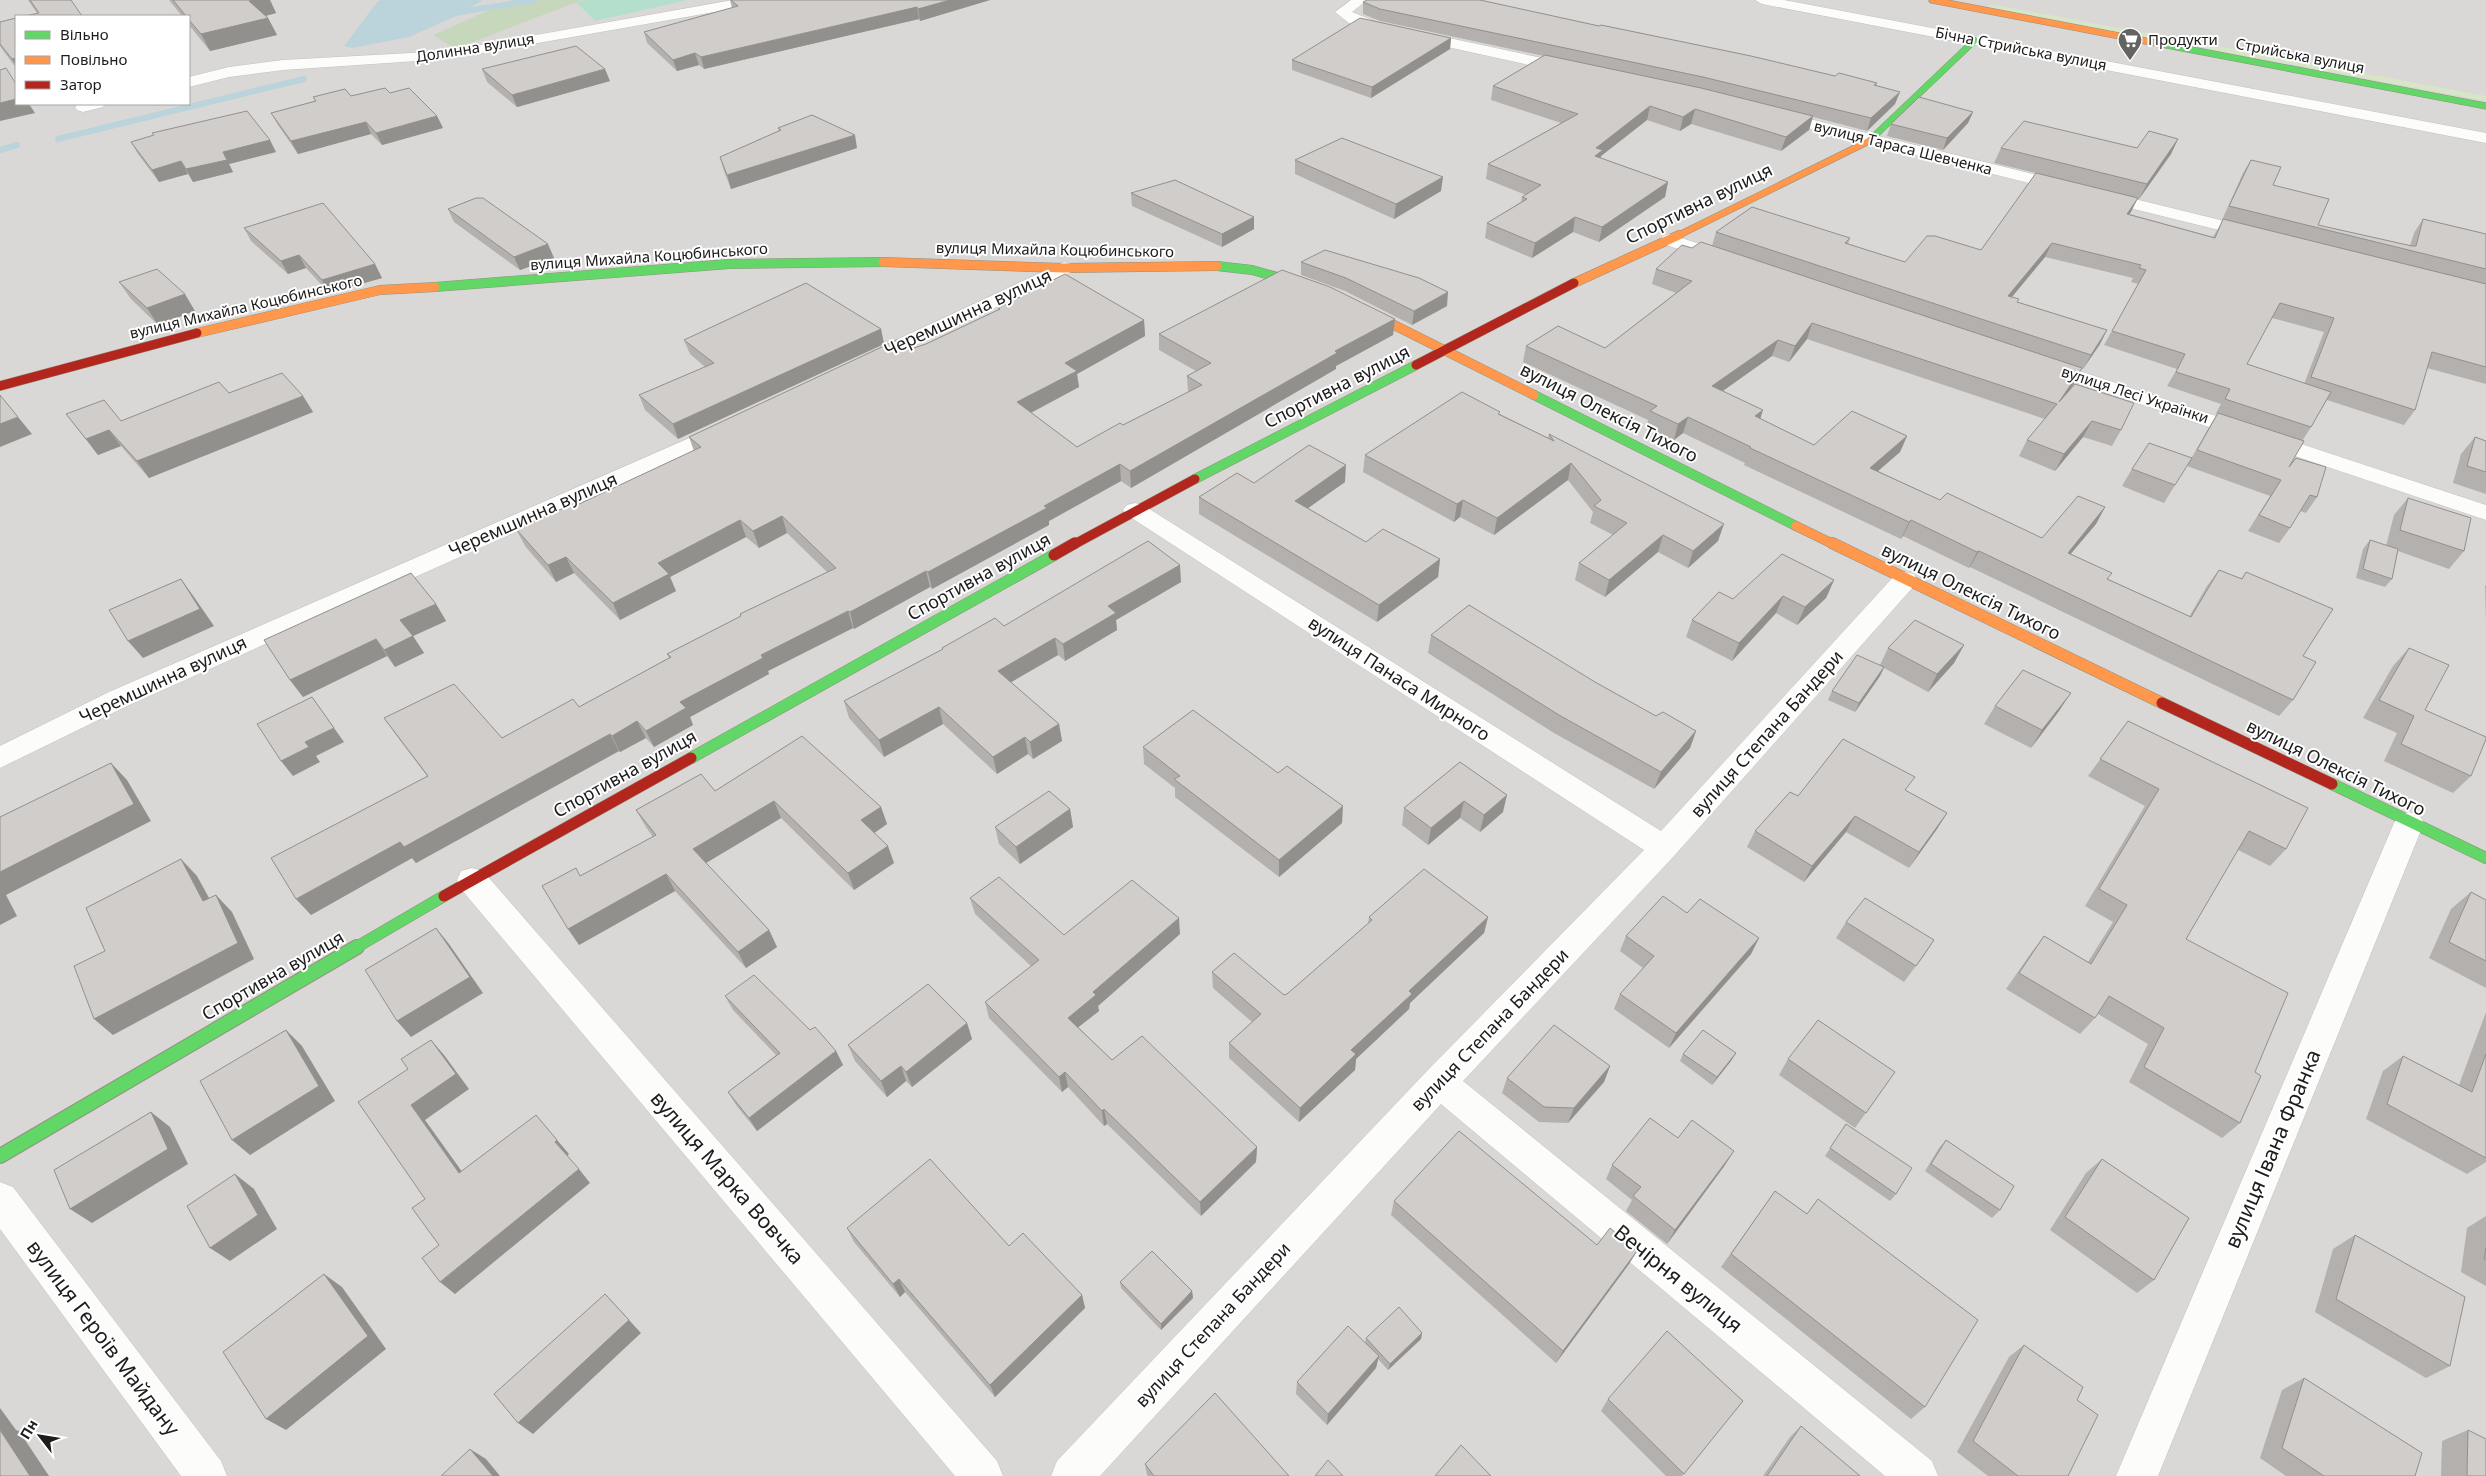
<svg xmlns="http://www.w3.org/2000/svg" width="2486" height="1476" viewBox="0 0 2486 1476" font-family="'Noto Sans',sans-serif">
<rect width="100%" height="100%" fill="#ebe9e5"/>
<!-- residential -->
<path fill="#dad8d6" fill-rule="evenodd" d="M0,0H2486V1476H0ZM16,16H189V104H16Z"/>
<!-- grass -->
<polygon fill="#d6e6c6" points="1990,4 2486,96 2486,101 1988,7"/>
<!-- forest -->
<polygon fill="#c6d7bc" points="512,0 582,0 455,49 433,35"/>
<!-- pitch -->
<polygon fill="#b4dfcd" points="586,0 688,0 595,21 576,2"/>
<!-- water -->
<polygon fill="#bbd3db" points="382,0 483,0 454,17 409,37 352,48 344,46 378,1"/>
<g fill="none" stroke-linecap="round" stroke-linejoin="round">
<!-- stream -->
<g stroke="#bbd3db" stroke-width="6">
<polyline points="448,14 535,0"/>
<polyline points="58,139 304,79"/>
<polyline points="0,150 17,145"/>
</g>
<defs>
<g id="street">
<polygon points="733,0 767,0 760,4 447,59 283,70 229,77 189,87 189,77 229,67 283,60 447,51"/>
<polygon points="1351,0 1367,0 1352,12 1379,23 1570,64 1578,69 1570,74 1370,30 1349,23 1335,12"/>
<polygon points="1755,0 1784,0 2486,133 2486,143 1762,4"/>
<polygon points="77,104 105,104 103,107 83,112 77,110 75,107"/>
<polygon points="1773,110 2261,230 2264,234 2261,238 2255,239 1767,118 1765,115 1767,112"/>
<polygon points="1669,234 1734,255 1736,259 1734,263 1727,265 1663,244 1660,240 1663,236"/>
<polygon points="1064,262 1071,264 1073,268 1071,272 878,363 871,365 864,363 861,359 864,355"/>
<polygon points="2043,359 2486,505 2486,520 2036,369 2033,365 2036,361"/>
<polygon points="726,422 734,424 737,429 734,434 127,706 0,768 0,746 109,692"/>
<polygon points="1135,503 1143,505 1661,831 1896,574 1905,572 1914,574 1917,580 1914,586 1674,856 1463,1081 1932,1461 1938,1476 1885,1476 1441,1104 1100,1476 1051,1476 1057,1461 1427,1071 1644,850 1127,515 1123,510 1127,505"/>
<polygon points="2409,812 2419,815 2424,823 2158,1476 2116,1476 2394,823 2399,815"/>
<polygon points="472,868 483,871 997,1461 1003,1476 955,1476 461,889 457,880 461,871"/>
<polygon points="0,1182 13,1187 221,1461 227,1476 181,1476 0,1229"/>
</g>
<g id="fast-far3">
<polyline points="2161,44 2486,106"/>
<polyline points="1869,141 1975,40"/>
</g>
<g id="fast-far2">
<polyline points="1217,266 1252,270 1309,286"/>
<polyline points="435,287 729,264 883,262"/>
<polyline points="1534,395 1796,526"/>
<polyline points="1195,479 1416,365"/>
</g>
<g id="fast-far1">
<polyline points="691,758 1054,555"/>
<polyline points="2332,784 2486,858"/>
<polyline points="355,948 444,896"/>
</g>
<polyline id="fast" points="0,1156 357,947"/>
<g id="slow-far2">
<polyline points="1932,0 2161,44"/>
<polyline points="1677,236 1869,141"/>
</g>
<g id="slow-far1">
<polyline points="883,262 1064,268 1217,266"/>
<polyline points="1574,283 1679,235"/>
<polyline points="1360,308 1534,395"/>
<polyline points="197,333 380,290 435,287"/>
<polyline points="1796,526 1835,545"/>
</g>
<polyline id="slow" points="1832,543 2162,703"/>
<g id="jam-far1">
<polyline points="1416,365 1574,283"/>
<polyline points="0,386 197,333"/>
<polyline points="1073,545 1195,479"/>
</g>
<g id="jam">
<polyline points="1054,555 1075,543"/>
<polyline points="2162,703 2332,784"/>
<polyline points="444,896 691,758"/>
</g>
</defs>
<!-- street casing -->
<use href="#street" stroke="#c2c1bf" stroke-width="1"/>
<!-- fast-far3 casing -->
<use href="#fast-far3" stroke="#91927f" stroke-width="7"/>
<!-- fast-far2 casing -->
<use href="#fast-far2" stroke="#91927f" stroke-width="10"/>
<!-- fast-far1 casing -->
<use href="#fast-far1" stroke="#91927f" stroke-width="12"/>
<!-- fast casing -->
<use href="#fast" stroke="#91927f" stroke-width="16"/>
<!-- slow-far2 casing -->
<use href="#slow-far2" stroke="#91927f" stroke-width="7"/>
<!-- slow-far1 casing -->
<use href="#slow-far1" stroke="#91927f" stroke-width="10"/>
<!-- slow casing -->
<use href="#slow" stroke="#91927f" stroke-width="12"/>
<!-- jam-far1 casing -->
<use href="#jam-far1" stroke="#91927f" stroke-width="10"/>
<!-- jam casing -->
<use href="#jam" stroke="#91927f" stroke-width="12"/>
<!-- street -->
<use href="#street" fill="#fcfcfb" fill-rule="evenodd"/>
<!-- fast-far3 -->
<use href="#fast-far3" stroke="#63d668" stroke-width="6"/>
<!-- fast-far2 -->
<use href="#fast-far2" stroke="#63d668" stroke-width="9"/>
<!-- fast-far1 -->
<use href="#fast-far1" stroke="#63d668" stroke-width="11"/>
<!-- fast -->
<use href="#fast" stroke="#63d668" stroke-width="14"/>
<!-- slow-far2 -->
<use href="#slow-far2" stroke="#ff974d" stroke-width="6"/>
<!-- slow-far1 -->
<use href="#slow-far1" stroke="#ff974d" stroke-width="9"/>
<!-- slow -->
<use href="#slow" stroke="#ff974d" stroke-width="11"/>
<!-- jam-far1 -->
<use href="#jam-far1" stroke="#b3261e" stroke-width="9"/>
<!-- jam -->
<use href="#jam" stroke="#b3261e" stroke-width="11"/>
</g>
<!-- wall -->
<g fill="#b3b0ae" fill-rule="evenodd">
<polygon points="28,0 71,0 37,13"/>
<polygon points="169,0 270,0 276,13 265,16 268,18 277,35 210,51 189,25 189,16 182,16"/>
<polygon points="730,0 990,0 920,21 919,19 704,69 699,65 677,71 647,43 644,32 732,8"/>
<polygon points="1363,2 1599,26 1835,76 1877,83 1876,86 1895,104 1867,131 1813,117 1809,130 1781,151 1691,124 1680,131 1647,120 1601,156 1601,158 1668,182 1665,197 1599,242 1573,232 1532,258 1485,238 1487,223 1521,202 1522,197 1526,195 1486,179 1488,164 1561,123 1491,100 1493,86 1544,56 1380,21 1363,14"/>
<polygon points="16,18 16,68 0,46 0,22"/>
<polygon points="1451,38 1450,49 1371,98 1292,70 1292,60"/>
<polygon points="482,69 610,81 517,107 487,82"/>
<polygon points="390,93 437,116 443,128 382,145 371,134 298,154 278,125 271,113 315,101 313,97 351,96"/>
<polygon points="1973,112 1968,123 1943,150 1887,136 1891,124"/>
<polygon points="778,128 857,148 731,189 724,171 720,157 779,131"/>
<path d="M2178,139L2171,154L2139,199H2137L2129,214L2213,237L2223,220H2222L2243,173L2251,160L2273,185L2318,225L2410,246L2414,233L2423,219L2486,234V384L2427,368L2415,410L2404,425L2327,400L2311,427L2302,441L2292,462L2317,497L2306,513L2300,511L2290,528L2279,543L2248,531L2270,496L2187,466L2208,429L2217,414L2216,413L2221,404L2167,386L2177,369L2104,345L2138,284L2131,282L2133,278L2045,257L2012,297L2018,302L2107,330L2100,344L2083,369H2081L2068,392L2121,430L2112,446L2083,437L2055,471L2019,456L2027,440L2045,419L1807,339L1789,362L1772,356L1723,391L1760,419L1814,445L1907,436L1900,452L1878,471L1940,500L2042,538L2105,507L2096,524L2070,554L2108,579L2189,617L2207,586L2219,570L2241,579L2246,572L2303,656L2293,700L2279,716L1970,567L1969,568L1903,536L1901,539L1744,465L1745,463L1683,433L1674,440L1646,427L1648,420L1523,362L1526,346L1605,348L1676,293L1652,284L1656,269L1692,248L1712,246L1716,232L1850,238L1848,244L1905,262L1981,250L2036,173L1994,163L2001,148H2137ZM2272,318L2324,332L2304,384L2247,364Z"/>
<polygon points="131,142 276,152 229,164 233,172 193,182 188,174 159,182 138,154"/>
<polygon points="1295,160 1441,191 1394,219 1295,174"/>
<polygon points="1131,193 1254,217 1254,229 1222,247 1132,206"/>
<polygon points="448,209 554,258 520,270 454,222"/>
<polygon points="244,228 375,264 382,278 329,293 306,268 288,274 251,241"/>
<polygon points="1301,262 1447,306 1412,325 1345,291 1301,275"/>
<polygon points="119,282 195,311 158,325 131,299"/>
<polygon points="998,308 1144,320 1145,336 1077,374 1079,387 1031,413 1077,447 1123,425 1188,392 1187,376 1196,371 1159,350 1159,334 1395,319 1393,335 1336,366 1336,369 1131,488 1121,481 1049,521 1049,525 932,589 930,587 854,629 853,628 768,671 769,674 690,717 693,725 654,747 646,738 620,752 619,751 416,863 412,858 311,915 427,776 396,735 384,718 502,738 579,707 669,658 667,654 741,616 740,614 827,572 787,533 759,548 746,537 670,577 676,591 620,620 574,573 556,582 525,546 516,529 577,505 694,451 689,437 926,344 998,310"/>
<polygon points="881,329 884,344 678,439 645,410 639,395 705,367 690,354 684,340"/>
<polygon points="229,393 303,396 313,412 149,478 121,446 98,455 66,414 121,421"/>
<polygon points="1500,414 1548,438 1549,434 1718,541 1688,568 1658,552 1605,597 1575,580 1579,563 1613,535 1590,523 1593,512 1568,480 1494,535 1460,517 1454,522 1363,472 1365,455"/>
<polygon points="2475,437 2486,441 2486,494 2453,483 2461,454"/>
<polygon points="2132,469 2175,485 2164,503 2122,486"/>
<polygon points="1345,482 1308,508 1366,542 1440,559 1438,577 1377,622 1199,514 1199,497 1254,483"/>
<polygon points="2408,498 2464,551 2449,569 2398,551 2392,579 2385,587 2356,578 2363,549 2370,540 2386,546 2394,515"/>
<polygon points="1834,580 1826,598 1797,625 1776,613 1732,661 1686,637 1692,620 1733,599"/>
<polygon points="1181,582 1116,620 1117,630 1065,661 1058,655 1011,682 1059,724 1062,741 1033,759 1028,754 997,774 943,724 884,757 849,718 844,701 942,650 942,648 1004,626"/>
<polygon points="2485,585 2486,585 2486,624"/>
<polygon points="436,604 446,621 413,636 424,653 395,667 387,656 303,697 290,680"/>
<polygon points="1431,635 1595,682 1656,716 1696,731 1690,748 1654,789 1554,733 1428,653"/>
<polygon points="1964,645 1954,663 1928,692 1884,668 1880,676 1855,712 1828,700 1832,691 1880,665 1888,648"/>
<polygon points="2409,648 2425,710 2471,776 2453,793 2384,761 2397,733 2363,718 2393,666"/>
<polygon points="1995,706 2059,711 2031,748 1984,724"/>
<polygon points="2128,721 2286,849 2270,866 2238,850 2186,939 2255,1072 2240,1123 2222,1138 2129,1082 2148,1044 2098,1014 2095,1018 2080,1034 2006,989 2031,953 2044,936 2088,962 2113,922 2085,906 2145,806 2088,776"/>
<polygon points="1143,747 1342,823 1279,877 1175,797 1175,788 1144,764"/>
<polygon points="1460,762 1503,812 1480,832 1460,818 1428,845 1402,825 1404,808"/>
<polygon points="715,791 881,807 887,824 874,833 894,863 854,890 781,818 706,863 769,930 777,947 746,968 675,891 579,945 580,876 653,837 646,827 636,810"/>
<polygon points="1907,791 1947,813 1937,829 1909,868 1846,832 1804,882 1747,847 1755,831 1798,796"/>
<polygon points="1070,809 1073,827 1020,864 999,844 995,827"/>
<polygon points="2471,892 2486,900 2486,988 2429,958 2451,909"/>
<polygon points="970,898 1064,935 1180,934 1098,1006 1099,1011 1078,1027 1112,1060 1257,1147 1256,1162 1201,1216 1107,1124 1104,1126 1068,1087 1062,1092 989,1018 985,1002 1031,966 975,914"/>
<polygon points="1687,913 1759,938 1751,954 1669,1048 1614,1009 1620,994 1643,968 1620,951 1626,936"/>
<polygon points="1369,917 1488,917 1484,933 1410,1003 1409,1009 1356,1059 1355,1070 1299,1122 1229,1058 1229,1043 1252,1022 1213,988 1212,972 1284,995 1287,994 1368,924"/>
<polygon points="1846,922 1934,940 1904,982 1836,938"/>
<polygon points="725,996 810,1030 836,1051 843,1065 757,1131 736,1105 728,1092 776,1055 733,1010"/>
<polygon points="2486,1012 2486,1162 2467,1174 2366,1119 2383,1071 2403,1056 2459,1085"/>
<polygon points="967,1023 972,1039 912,1087 906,1081 887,1097 855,1061 848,1045"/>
<polygon points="1736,1053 1731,1061 1712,1085 1680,1061 1683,1054"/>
<polygon points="1788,1059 1895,1072 1855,1128 1779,1075"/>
<polygon points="1610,1066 1604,1082 1568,1123 1539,1122 1502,1093 1507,1078"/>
<polygon points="1846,1124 1896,1194 1890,1201 1825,1156"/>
<polygon points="1678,1138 1725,1165 1667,1244 1626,1211 1632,1200 1606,1179 1612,1165"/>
<polygon points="1946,1140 2000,1210 1992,1218 1925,1171 1939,1148"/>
<polygon points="2102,1159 2154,1280 2137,1293 2050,1230 2086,1173"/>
<polygon points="1775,1191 1807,1214 1818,1199 1925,1407 1911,1419 1721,1267"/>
<polygon points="1394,1201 1597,1245 1637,1251 1629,1264 1556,1363 1391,1215"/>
<polygon points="2486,1216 2486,1286 2461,1272 2467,1228"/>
<polygon points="847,1228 1009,1246 1082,1295 1085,1308 995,1397 905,1292 900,1297 854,1242"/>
<polygon points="2355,1235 2450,1366 2426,1378 2315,1312 2333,1249"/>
<polygon points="1120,1282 1192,1291 1193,1298 1161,1330 1121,1288"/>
<polygon points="1422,1333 1421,1339 1388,1370 1378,1359 1376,1368 1327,1425 1296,1394 1297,1382 1365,1343 1366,1338"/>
<polygon points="2024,1345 2077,1400 2068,1476 1988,1476 1957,1452 2009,1357"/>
<polygon points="2304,1378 2415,1476 2286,1476 2260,1458 2282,1390"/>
<polygon points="1608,1399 1743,1401 1682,1476 1666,1476 1601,1411"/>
<polygon points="1801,1426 1860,1476 1763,1476 1790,1437"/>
<polygon points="2468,1430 2486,1476 2441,1476 2442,1441"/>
<polygon points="1145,1464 1289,1476 1148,1476 1147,1475"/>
</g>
<!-- shaded-wall -->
<g fill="#92908d">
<polygon points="254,0 270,0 276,13 258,18 249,1"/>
<polygon points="950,0 990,0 920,21 918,9"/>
<polygon points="917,7 919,19 704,69 701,57"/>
<polygon points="268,18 277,35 210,51 201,34"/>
<polygon points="1451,38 1450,49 1371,98 1372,87"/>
<polygon points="695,53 699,65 677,71 673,60"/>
<polygon points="16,58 16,66 12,59"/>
<polygon points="605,69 610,81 517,107 512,95"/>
<polygon points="1900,92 1895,104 1867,131 1871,118"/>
<polygon points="16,99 16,104 29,104 35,113 0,121 0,103"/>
<polygon points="1650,106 1647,120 1601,156 1600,165 1592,171 1596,148"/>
<polygon points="1695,109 1691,124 1680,131 1683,117"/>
<polygon points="1973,112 1968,123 1943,150 1947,138"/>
<polygon points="437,116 443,128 382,145 376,133"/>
<polygon points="1813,116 1809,130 1781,151 1786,137"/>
<polygon points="366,122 371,134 298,154 291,141"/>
<polygon points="855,135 857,148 731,189 727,175"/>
<polygon points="2178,139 2171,154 2139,199 2147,184"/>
<polygon points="270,140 276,152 229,164 233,172 193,182 186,169 223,152"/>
<polygon points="181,161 188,174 159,182 152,170"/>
<polygon points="1443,177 1441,191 1394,219 1396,204"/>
<polygon points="1668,182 1665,197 1599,242 1602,227"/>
<polygon points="2138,198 2131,212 2120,227 2127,214"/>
<polygon points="1254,217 1254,229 1222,247 1222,234"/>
<polygon points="1575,217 1573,232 1532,258 1535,243"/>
<polygon points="2052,243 2045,257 2001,310 2008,296"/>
<polygon points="548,244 554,258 520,270 514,257"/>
<polygon points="299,255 306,268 288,274 281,261"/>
<polygon points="375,264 382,278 329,293 322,280"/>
<polygon points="1448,292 1447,306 1412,325 1414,311"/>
<polygon points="185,294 195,311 158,325 147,308"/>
<polygon points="1395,319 1393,335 1336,366 1336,369 1131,488 1130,471 1335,351"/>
<polygon points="1144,320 1145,336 1077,374 1079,387 1019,419 1017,402 1065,363"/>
<polygon points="1812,323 1807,339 1789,362 1795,346"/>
<polygon points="881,329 884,344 678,439 673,424"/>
<polygon points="2107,330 2100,344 2083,369 2091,355"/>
<polygon points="1778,340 1772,356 1707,402 1712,386"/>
<polygon points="2082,368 2074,384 2051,418 2059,402"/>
<polygon points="303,396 313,412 149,478 137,461"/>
<polygon points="1763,410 1758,426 1755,416"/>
<polygon points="18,417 32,434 0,447 0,424"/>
<polygon points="1688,417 1683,433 1674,440 1678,424"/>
<polygon points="2092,421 2083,437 2055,471 2064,454"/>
<polygon points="109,430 121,446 98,455 86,439"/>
<polygon points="1907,436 1900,452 1863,484 1870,468"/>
<polygon points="1571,463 1568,480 1494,535 1497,518"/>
<polygon points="1120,464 1121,481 1049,521 1049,525 932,589 928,572 1044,506"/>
<polygon points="1346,465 1345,482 1294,518 1295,501"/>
<polygon points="1463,500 1460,517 1454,522 1457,504"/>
<polygon points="2105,507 2096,524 2058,569 2068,553"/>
<polygon points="782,516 787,533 759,548 753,531"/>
<polygon points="740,520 746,537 670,577 676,591 620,620 613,603 658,563"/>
<polygon points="1911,520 1903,536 1901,539 1909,522"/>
<polygon points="1724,524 1718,541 1688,568 1693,551"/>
<polygon points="1663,535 1658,552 1605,597 1609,580"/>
<polygon points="1979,551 1970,567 1969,568 1977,552"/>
<polygon points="566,557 574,573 556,582 548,565"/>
<polygon points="1440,559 1438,577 1377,622 1379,605"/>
<polygon points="1180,565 1181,582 1116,620 1117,630 1065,661 1063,644 1108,606"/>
<polygon points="926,571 930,587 854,629 850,612"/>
<polygon points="181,579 194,597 214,626 143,658 128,641"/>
<polygon points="1834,580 1826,598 1797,625 1805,607"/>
<polygon points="1783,596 1776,613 1732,661 1739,643"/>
<polygon points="436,604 446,621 413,636 424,653 395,667 384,650 400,620"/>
<polygon points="848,611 853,628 768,671 769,674 690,717 693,725 654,747 646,731 680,702 761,655"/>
<polygon points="1055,638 1058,655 1001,688 998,671"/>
<polygon points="376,639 387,656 303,697 290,680"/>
<polygon points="1964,645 1954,663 1928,692 1937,674"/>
<polygon points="1884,667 1880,676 1855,712 1859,703"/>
<polygon points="2071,693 2059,711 2031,748 2042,730"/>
<polygon points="312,697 344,742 316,756 320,762 293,776 281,761"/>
<polygon points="939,707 943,724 884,757 879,740"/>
<polygon points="637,721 646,738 620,752 612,736"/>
<polygon points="1059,724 1062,741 1033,759 1030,742"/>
<polygon points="1696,731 1690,748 1654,789 1661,772"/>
<polygon points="610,734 619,751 416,863 412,858 311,915 296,899 400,842"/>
<polygon points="1025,737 1028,754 997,774 993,757"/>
<polygon points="111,763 127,780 151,821 6,895 17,916 0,925 0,872"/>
<polygon points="1507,795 1503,812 1480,832 1484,815"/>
<polygon points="774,801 781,818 701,866 693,849"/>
<polygon points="1464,801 1460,818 1428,845 1431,828"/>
<polygon points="1343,806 1342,823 1279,877 1279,860"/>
<polygon points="881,807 887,824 867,838 861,820"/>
<polygon points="1070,809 1073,827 1020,864 1016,847"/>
<polygon points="1947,813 1937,829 1909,868 1919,852"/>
<polygon points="1855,816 1846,832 1804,882 1812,866"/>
<polygon points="888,846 894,863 854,890 848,873"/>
<polygon points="181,859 197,876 220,918 203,901"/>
<polygon points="666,874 675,891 579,945 568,929"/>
<polygon points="216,895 232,912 254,959 113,1035 94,1019"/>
<polygon points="1488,917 1484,933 1410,1003 1409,1009 1356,1059 1355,1070 1299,1122 1300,1108 1351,1050 1409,991"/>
<polygon points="1179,918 1180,934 1098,1006 1099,1011 1071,1033 1068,1018 1093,992"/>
<polygon points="436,928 449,944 483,993 411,1037 397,1021"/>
<polygon points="769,930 777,947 746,968 738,952"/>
<polygon points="1759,938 1751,954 1669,1048 1676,1033"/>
<polygon points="1934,940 1923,957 1904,982 1916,966"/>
<polygon points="967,1023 972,1039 912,1087 906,1072"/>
<polygon points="286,1030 302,1046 335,1101 250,1155 232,1140"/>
<polygon points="431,1040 444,1055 469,1089 425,1120 473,1187 459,1173 411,1105"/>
<polygon points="836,1051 843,1065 757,1131 749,1118"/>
<polygon points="1736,1053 1731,1061 1712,1085 1717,1077"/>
<polygon points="901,1066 906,1081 887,1097 881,1081"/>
<polygon points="1610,1066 1604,1082 1568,1123 1574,1108"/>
<polygon points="1065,1072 1068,1087 1062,1092 1059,1077"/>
<polygon points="1104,1109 1107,1124 1104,1126 1102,1111"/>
<polygon points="151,1112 170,1127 188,1164 92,1223 70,1209"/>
<polygon points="557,1140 569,1154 567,1156 555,1142"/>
<polygon points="1257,1147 1256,1162 1201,1216 1200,1202"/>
<polygon points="1734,1151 1725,1165 1667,1244 1675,1230"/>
<polygon points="579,1169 590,1183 455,1294 440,1282"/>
<polygon points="235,1174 254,1189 277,1229 230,1261 210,1248"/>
<polygon points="1637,1251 1629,1264 1556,1363 1563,1351"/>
<polygon points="324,1274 342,1287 386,1349 286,1430 266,1419"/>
<polygon points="899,1279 905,1292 900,1297 893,1284"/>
<polygon points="1192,1291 1193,1298 1161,1330 1161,1324"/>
<polygon points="605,1294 641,1333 533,1434 518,1423"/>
<polygon points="1082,1295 1085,1308 995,1397 990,1385"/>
<polygon points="1422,1333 1421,1339 1388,1370 1390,1364"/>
<polygon points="1379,1356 1376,1368 1327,1425 1328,1414"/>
<polygon points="0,1408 16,1430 19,1431 49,1476 30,1476 0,1430"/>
<polygon points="470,1449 486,1459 500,1476 493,1476"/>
</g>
<!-- building -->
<g fill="#d0cdca" stroke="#92908d">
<polygon points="30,0 71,0 82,16 25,16 39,13"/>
<polygon points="173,0 254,0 249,1 268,18 201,34 189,20 189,16 186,16"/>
<polygon points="731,0 950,0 918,9 917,7 701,57 695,53 673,60 644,32 738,6"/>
<polygon points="1367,0 1480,0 1599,26 1601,25 1751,56 1835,76 1839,73 1877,83 1874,85 1900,92 1871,118 1703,77 1380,9 1363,2"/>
<polygon points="16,18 16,58 12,59 0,44 0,22"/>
<polygon points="1360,18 1451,38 1372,87 1292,60"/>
<polygon points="576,46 605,69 512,95 482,69"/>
<polygon points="1545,55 1701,88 1813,116 1786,137 1695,109 1683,117 1650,106 1596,148 1603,150 1595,156 1668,182 1602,227 1575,217 1535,243 1487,223 1527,199 1522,197 1541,185 1488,164 1578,114 1493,86"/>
<polygon points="6,68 16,84 16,99 0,103 0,70"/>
<polygon points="385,88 390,93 409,88 437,116 376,133 366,122 291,141 271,113 316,101 313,97 345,89 351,96"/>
<polygon points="1919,97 1973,112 1947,138 1891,124"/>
<polygon points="247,111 270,140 223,152 227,160 186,169 181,161 152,170 131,142 154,135 152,133"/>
<polygon points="812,115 855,135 727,175 720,157 781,130 778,128"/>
<polygon points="2024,121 2137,148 2149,131 2178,139 2147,184 2001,148"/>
<polygon points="1342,138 1443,177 1396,204 1295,160"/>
<polygon points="2251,160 2281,167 2273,185 2329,199 2318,225 2412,246 2416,246 2423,219 2486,234 2486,269 2229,206"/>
<polygon points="2036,173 2138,198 2127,214 2215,238 2223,219 2486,284 2486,367 2432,352 2415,410 2311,377 2334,318 2280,303 2247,364 2331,392 2311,427 2225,399 2230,389 2176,372 2185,354 2112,331 2146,270 2139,268 2141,265 2052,243 2008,296 2019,299 2017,302 2107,330 2091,355 1716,232 1752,207 1850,238 1845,243 1905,262 1927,236 1935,236 1981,250"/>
<polygon points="1175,180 1254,217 1222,234 1131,193"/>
<polygon points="476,198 483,198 548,244 514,257 448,209"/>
<polygon points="323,203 375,264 322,280 299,255 281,261 244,228"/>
<polygon points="1701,242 2082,368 2059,402 2075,384 2134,403 2121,430 2092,421 2064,454 2027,440 2057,404 1812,323 1795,346 1778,340 1712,386 1763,410 1755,416 1814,445 1852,411 1907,436 1870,468 1940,500 1947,493 2042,538 2078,496 2105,507 2068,553 2112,573 2107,579 2191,617 2219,570 2242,579 2246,572 2333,609 2303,656 2316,662 2293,700 1979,551 1977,552 1911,520 1909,522 1750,448 1751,447 1688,417 1678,424 1650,411 1657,406 1526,346 1558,326 1605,348 1692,281 1656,269 1682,245 1692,248"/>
<polygon points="1325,250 1419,278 1448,292 1414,311 1346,278 1301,262"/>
<polygon points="157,269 185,294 147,308 119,282"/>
<polygon points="1282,270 1330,287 1395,319 1335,351 1337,353 1130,471 1120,464 1044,506 1047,508 928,572 926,571 850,612 848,611 761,655 763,658 680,702 686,708 646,731 637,721 612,736 610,734 404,847 400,842 296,899 271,858 428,776 384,718 454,684 502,738 573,699 579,707 671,657 667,654 741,616 740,614 836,568 782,516 753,531 740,520 658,563 669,574 613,603 566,557 548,565 516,529 575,503 577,505 701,447 689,437 899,339 914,348 926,344 1000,309 998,308 1065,274 1144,320 1065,363 1077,371 1017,402 1077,447 1120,423 1123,425 1202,385 1187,376 1211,363 1159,334"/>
<polygon points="806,283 881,329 673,424 639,395 714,363 684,340"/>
<polygon points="282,373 303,396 137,461 109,430 86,439 66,414 104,400 121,421 219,382 229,393"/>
<polygon points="1462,392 1500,412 1498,414 1554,441 1549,434 1724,524 1693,551 1663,535 1609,580 1579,563 1627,523 1594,506 1601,500 1571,463 1497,518 1463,500 1457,504 1365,455"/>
<polygon points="0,395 18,417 0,424"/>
<polygon points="2218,413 2304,441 2289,467 2296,458 2326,467 2317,497 2310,495 2290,528 2259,515 2281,480 2197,450"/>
<polygon points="2475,437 2486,441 2486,472 2467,466"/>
<polygon points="2149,443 2192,458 2175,485 2132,469"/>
<polygon points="1309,445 1346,465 1295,501 1366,542 1383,529 1440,559 1379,605 1199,497 1237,473 1254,483"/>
<polygon points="2408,498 2471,518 2464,551 2400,530"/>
<polygon points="2370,540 2398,549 2392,579 2363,569"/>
<polygon points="1148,541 1180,565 1108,606 1116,613 1063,644 1055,638 998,671 1059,724 1030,742 1025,737 993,757 939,707 879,740 844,701 943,649 942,648 995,618 1004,626"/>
<polygon points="1782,554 1834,580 1805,607 1783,596 1739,643 1692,620 1719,592 1733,599"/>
<polygon points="411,573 436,604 400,620 413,636 384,650 376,639 290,680 264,640"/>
<polygon points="181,579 200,609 128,641 109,610"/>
<polygon points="1469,605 1595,682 1656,716 1663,712 1696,731 1661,772 1559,715 1431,635"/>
<polygon points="1915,620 1964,645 1937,674 1888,648"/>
<polygon points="2409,648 2449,665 2425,710 2486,737 2486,739 2471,776 2401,744 2414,716 2379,700"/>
<polygon points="1857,655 1884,667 1859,703 1832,691"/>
<polygon points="2023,670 2071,693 2042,730 1995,706"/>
<polygon points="312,697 334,728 305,742 309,747 281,761 257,724"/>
<polygon points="1193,710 1278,773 1287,766 1343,806 1279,860 1174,779 1180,776 1143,747"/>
<polygon points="2128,721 2308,808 2286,849 2249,831 2186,939 2288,993 2255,1072 2261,1076 2240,1123 2144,1067 2164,1028 2109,996 2095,1018 2019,973 2044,936 2091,964 2127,905 2099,889 2159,789 2100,759"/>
<polygon points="802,736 881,807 861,820 888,846 848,873 774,801 693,849 769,930 738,952 666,874 568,929 542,886 576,868 580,876 656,835 636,810 701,774 715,791"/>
<polygon points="1843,739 1915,777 1905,790 1947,813 1919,852 1855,816 1812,866 1755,831 1790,792 1798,796"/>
<polygon points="1460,762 1507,795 1484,815 1464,801 1431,828 1404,808"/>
<polygon points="111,763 134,804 0,872 0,817"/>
<polygon points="1049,791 1070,809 1016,847 995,827"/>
<polygon points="181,859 203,901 216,895 238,943 94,1019 74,966 105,951 86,908"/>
<polygon points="1424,869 1488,917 1409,991 1412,994 1351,1050 1356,1054 1300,1108 1229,1043 1261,1014 1212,972 1234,953 1284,995 1287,994 1372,920 1369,917"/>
<polygon points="999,877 1064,935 1132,880 1179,918 1093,992 1096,995 1068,1018 1112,1060 1142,1036 1257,1147 1200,1202 1104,1109 1102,1111 1065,1072 1059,1077 985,1002 1039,960 970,898"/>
<polygon points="2471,892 2486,900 2486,961 2449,942"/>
<polygon points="1663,896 1687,913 1700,899 1759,938 1676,1033 1620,994 1654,956 1626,936"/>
<polygon points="1865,898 1934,940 1916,966 1846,922"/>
<polygon points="436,928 470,977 397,1021 365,970"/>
<polygon points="754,975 810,1030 815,1027 836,1051 749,1118 728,1092 780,1053 725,996"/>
<polygon points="928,984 967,1023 906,1072 901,1066 881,1081 848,1045"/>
<polygon points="1818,1020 1895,1072 1866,1113 1788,1059"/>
<polygon points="1554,1025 1610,1066 1574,1108 1544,1107 1507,1078"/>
<polygon points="286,1030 319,1086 232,1140 200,1081"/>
<polygon points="1703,1030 1736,1053 1717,1077 1683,1054"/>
<polygon points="431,1040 456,1074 411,1105 459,1173 536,1115 557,1140 555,1142 579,1169 440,1282 422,1258 439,1245 412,1208 425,1199 358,1102 408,1069 401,1059"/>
<polygon points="2486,1054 2486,1158 2387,1104 2403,1056 2472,1092"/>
<polygon points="151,1112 168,1149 70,1209 54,1170"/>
<polygon points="1650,1118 1678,1138 1692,1120 1734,1151 1675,1230 1633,1196 1641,1187 1612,1165"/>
<polygon points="1846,1124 1912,1168 1896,1194 1830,1148"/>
<polygon points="1459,1131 1597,1245 1610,1228 1637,1251 1563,1351 1394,1201"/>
<polygon points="1946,1140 2014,1186 2000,1210 1931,1164"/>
<polygon points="930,1159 1009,1246 1023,1233 1082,1295 990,1385 899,1279 893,1284 847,1228"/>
<polygon points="2102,1159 2189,1218 2154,1280 2065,1217"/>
<polygon points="235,1174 258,1215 210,1248 187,1206"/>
<polygon points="1775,1191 1807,1214 1818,1199 1978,1320 1925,1407 1731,1254"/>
<polygon points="2355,1235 2465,1297 2450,1366 2336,1299"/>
<polygon points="2486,1248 2486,1260 2484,1259"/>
<polygon points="1152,1251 1192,1291 1161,1324 1120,1282"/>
<polygon points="324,1274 368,1336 266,1419 223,1352"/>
<polygon points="605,1294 629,1320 518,1423 494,1394"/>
<polygon points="1399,1307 1422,1333 1390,1364 1366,1338"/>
<polygon points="1348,1326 1379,1356 1328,1414 1297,1382"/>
<polygon points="1667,1331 1743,1401 1684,1474 1608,1399"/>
<polygon points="2024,1345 2083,1387 2077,1400 2098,1415 2068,1476 2018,1476 1973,1441"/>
<polygon points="2304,1378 2422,1453 2415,1476 2324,1476 2282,1448"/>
<polygon points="1215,1393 1289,1476 1154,1476 1145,1464"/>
<polygon points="1801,1426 1860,1476 1767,1476"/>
<polygon points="0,1430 30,1476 0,1476"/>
<polygon points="2468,1430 2486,1439 2486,1476 2468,1476 2467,1475"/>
<polygon points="1461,1445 1491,1476 1435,1476"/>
<polygon points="470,1449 493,1476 441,1476"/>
<polygon points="1328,1460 1343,1476 1315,1476"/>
</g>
<!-- icons -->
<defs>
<symbol id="supermarket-pin" viewBox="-11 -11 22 30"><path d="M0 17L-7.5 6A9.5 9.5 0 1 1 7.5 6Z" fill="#646462" stroke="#fff"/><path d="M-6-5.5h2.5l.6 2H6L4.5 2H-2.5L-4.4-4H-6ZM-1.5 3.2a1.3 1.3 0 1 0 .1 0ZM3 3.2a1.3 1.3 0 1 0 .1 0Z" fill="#fff"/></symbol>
</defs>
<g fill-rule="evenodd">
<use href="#supermarket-pin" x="2116" y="26" width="28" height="38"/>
</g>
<g text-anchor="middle" stroke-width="4" stroke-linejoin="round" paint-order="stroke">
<!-- far-poi labels -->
<g font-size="15" fill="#1c1c1c" stroke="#fff" text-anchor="start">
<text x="2148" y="45">Продукти</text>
</g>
<!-- far-street labels -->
<g font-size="15" fill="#1c1c1c" stroke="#fff">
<text transform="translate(475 48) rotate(-9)" y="5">Долинна вулиця</text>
<text transform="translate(2021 49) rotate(11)" y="5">Бічна Стрийська вулиця</text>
<text transform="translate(2300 56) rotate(11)" y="5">Стрийська вулиця</text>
<text transform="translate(1903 148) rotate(14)" y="5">вулиця Тараса Шевченка</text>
<text transform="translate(1055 250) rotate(1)" y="5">вулиця Михайла Коцюбинського</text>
<text transform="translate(649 257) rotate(-4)" y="5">вулиця Михайла Коцюбинського</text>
<text transform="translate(246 307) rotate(-13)" y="5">вулиця Михайла Коцюбинського</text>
<text transform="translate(2135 395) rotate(18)" y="5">вулиця Лесі Українки</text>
</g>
<!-- street labels -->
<g font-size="18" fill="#1c1c1c" stroke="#fff">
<text transform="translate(1699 204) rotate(-26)" y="6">Спортивна вулиця</text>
<text transform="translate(968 313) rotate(-25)" y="6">Черемшинна вулиця</text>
<text transform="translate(1337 387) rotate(-27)" y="6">Спортивна вулиця</text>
<text transform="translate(1609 413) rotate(27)" y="6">вулиця Олексія Тихого</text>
<text transform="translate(533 515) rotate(-24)" y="6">Черемшинна вулиця</text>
<text transform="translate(979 577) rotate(-29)" y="6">Спортивна вулиця</text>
<text transform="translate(1971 592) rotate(26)" y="6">вулиця Олексія Тихого</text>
<text transform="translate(1399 679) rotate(33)" y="6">вулиця Панаса Мирного</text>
<text transform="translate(163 680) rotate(-25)" y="6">Черемшинна вулиця</text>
<text transform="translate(1767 734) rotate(-48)" y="6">вулиця Степана Бандери</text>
<text transform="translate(2336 768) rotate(26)" y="6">вулиця Олексія Тихого</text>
<text transform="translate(625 774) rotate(-29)" y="6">Спортивна вулиця</text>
<text transform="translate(273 976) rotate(-30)" y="6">Спортивна вулиця</text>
<text transform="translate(1490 1030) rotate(-46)" y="6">вулиця Степана Бандери</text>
<text transform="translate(1213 1325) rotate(-47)" y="6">вулиця Степана Бандери</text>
</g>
<!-- near-street labels -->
<g font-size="21" fill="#1c1c1c" stroke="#fff">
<text transform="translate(2273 1149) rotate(-67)" y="7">вулиця Івана Франка</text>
<text transform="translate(727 1178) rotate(49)" y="7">вулиця Марка Вовчка</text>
<text transform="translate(1678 1279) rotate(39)" y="7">Вечірня вулиця</text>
<text transform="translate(103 1338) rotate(53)" y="7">вулиця Героїв Майдану</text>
</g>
</g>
<!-- legend -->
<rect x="15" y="15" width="175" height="90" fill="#ffffff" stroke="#a4a4a4"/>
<rect x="25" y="31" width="25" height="8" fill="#63d668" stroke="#a4a4a4"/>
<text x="60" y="40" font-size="15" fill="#1c1c1c">Вільно</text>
<rect x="25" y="56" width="25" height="8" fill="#ff974d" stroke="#a4a4a4"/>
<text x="60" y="65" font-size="15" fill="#1c1c1c">Повільно</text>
<rect x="25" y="81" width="25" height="8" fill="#b3261e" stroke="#a4a4a4"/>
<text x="60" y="90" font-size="15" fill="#1c1c1c">Затор</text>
<!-- north arrow -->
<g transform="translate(40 1436) rotate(301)" stroke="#ffffff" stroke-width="4" paint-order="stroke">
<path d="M0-4L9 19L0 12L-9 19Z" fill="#1c1c1c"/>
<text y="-8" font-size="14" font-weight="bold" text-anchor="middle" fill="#1c1c1c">Пн</text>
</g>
</svg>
